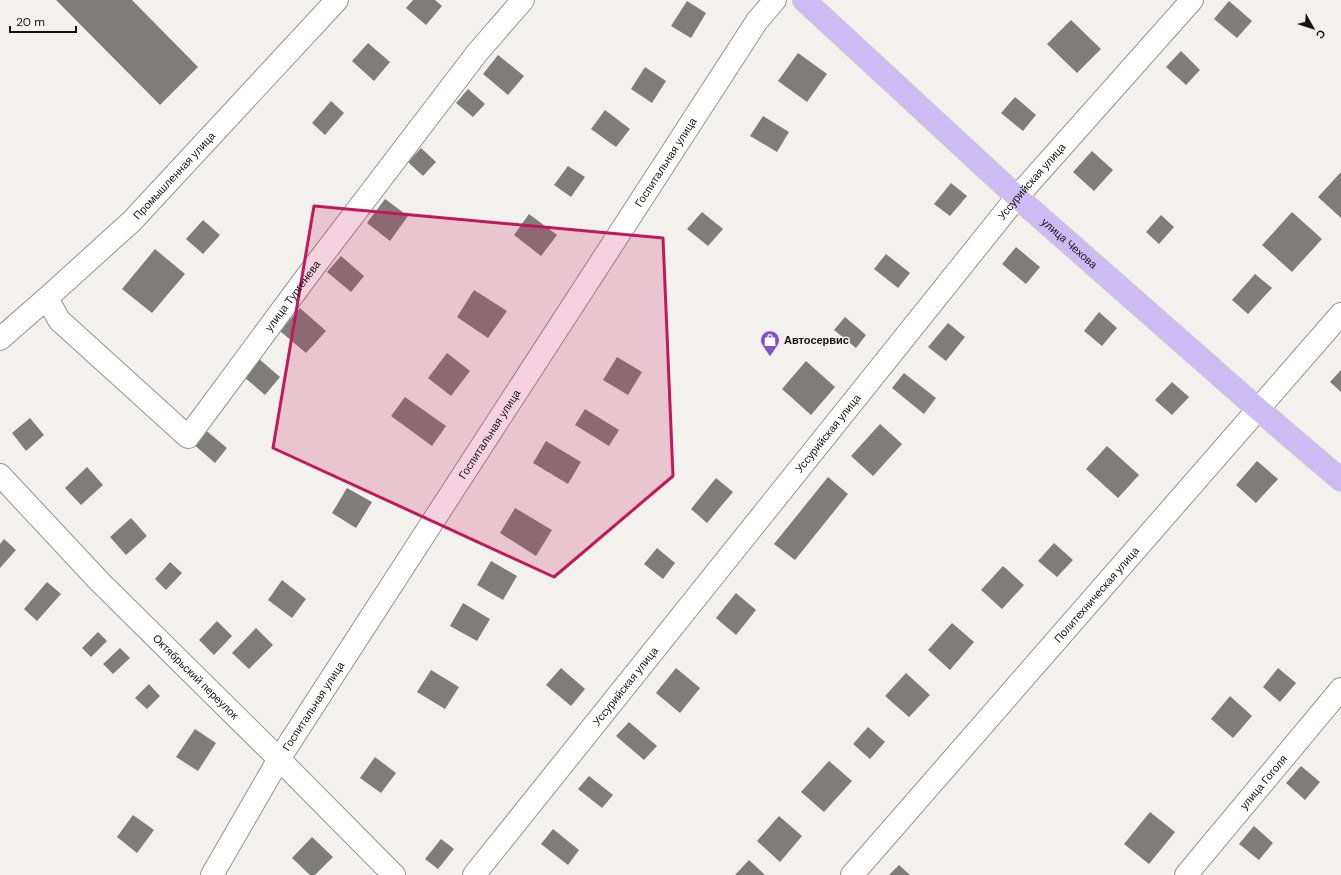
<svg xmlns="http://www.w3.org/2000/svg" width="1341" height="875" viewBox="0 0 1341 875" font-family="'DM Sans',sans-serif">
<rect width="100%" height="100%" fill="#f3f1ee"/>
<!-- building -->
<g fill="#7f7d7a">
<polygon points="56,0 132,0 198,67 160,105"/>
<polygon points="413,0 435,0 442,6 426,25 406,8"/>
<polygon points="687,1 706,13 691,38 671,26"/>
<polygon points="1229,1 1252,21 1237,38 1214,19"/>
<polygon points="1071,20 1101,49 1077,73 1047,44"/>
<polygon points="368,43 390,62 374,81 352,61"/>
<polygon points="1181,51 1200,70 1186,85 1166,67"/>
<polygon points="798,53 827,74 807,102 778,81"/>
<polygon points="498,55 524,76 508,95 483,74"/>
<polygon points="645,67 666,81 652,103 631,89"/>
<polygon points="468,89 485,104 473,117 456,103"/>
<polygon points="1015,97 1036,115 1023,131 1001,113"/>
<polygon points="331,101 344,113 325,135 312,123"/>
<polygon points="605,110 630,129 616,147 591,129"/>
<polygon points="763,116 789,132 777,152 750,136"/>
<polygon points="421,148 436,162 423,176 408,162"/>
<polygon points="1092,151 1113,170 1094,191 1073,172"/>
<polygon points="568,166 585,177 571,197 554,185"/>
<polygon points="1341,172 1341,218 1318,197"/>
<polygon points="951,183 967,196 950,216 934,204"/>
<polygon points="385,199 408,216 390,241 367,223"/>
<polygon points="702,212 723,229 708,246 687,229"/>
<polygon points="1292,212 1322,239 1292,272 1262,245"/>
<polygon points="529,214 557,235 541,256 514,235"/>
<polygon points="1161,215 1174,227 1159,244 1146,232"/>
<polygon points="203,220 220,235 203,254 186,239"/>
<polygon points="1016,247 1040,267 1026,284 1002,264"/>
<polygon points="155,249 185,274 152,313 122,289"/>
<polygon points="886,254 910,273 898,288 874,269"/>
<polygon points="341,256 364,276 351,292 327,272"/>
<polygon points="1255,274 1272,288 1248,314 1232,300"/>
<polygon points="474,290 507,311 488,338 457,317"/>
<polygon points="300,308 326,331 306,353 280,331"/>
<polygon points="1099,312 1117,328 1102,346 1084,331"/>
<polygon points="845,317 866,335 856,348 834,330"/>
<polygon points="948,323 965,337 946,361 928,347"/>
<polygon points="447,353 470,371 451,396 428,378"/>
<polygon points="617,357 642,372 628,395 603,380"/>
<polygon points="258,358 280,377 265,395 243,376"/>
<polygon points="806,361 835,387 811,415 782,389"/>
<polygon points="1341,370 1341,392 1330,382"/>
<polygon points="904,373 936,398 924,414 892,388"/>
<polygon points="1172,382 1189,397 1172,415 1155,400"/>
<polygon points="405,397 446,426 432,446 391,416"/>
<polygon points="585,409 619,430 609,446 575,425"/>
<polygon points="30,418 44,435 26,451 12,433"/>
<polygon points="880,424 902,444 873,476 851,456"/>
<polygon points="203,428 227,448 215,463 191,442"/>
<polygon points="546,441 581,462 568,484 533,463"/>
<polygon points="1107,446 1139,475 1118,498 1086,469"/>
<polygon points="1257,461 1278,479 1256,503 1236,485"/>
<polygon points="87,467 103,485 81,505 65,488"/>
<polygon points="828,477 848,494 795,560 774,544"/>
<polygon points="716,478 733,492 707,523 691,509"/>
<polygon points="347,488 372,502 356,528 332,513"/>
<polygon points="515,508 552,530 536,556 500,533"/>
<polygon points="131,518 147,536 126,555 110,537"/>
<polygon points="4,539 16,550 0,568 0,544"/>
<polygon points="1054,543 1073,560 1057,577 1038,561"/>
<polygon points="657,548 675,563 663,579 644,564"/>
<polygon points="491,561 517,576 503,600 477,585"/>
<polygon points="170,562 182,573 166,590 155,579"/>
<polygon points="1003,566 1024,585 1002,609 981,590"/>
<polygon points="282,580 306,599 292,618 268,600"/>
<polygon points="47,582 61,594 37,621 24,609"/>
<polygon points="736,593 756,610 736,635 716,618"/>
<polygon points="463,603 490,619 477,641 450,626"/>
<polygon points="217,621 232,636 214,655 199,640"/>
<polygon points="952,623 974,642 950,670 928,650"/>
<polygon points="256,628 273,645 249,669 232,653"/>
<polygon points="98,632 107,641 91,657 82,648"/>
<polygon points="120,648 130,658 113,674 103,664"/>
<polygon points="561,668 585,689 571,706 546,685"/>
<polygon points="676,668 700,688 680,713 656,693"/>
<polygon points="1278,668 1296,683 1280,702 1263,687"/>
<polygon points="431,670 459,687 445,709 417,692"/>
<polygon points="906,673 930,695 909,717 885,696"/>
<polygon points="149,684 160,696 147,709 135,698"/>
<polygon points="1230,696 1252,716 1233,738 1211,719"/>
<polygon points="629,722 657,746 644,760 616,736"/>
<polygon points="868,727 885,742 870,759 853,744"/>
<polygon points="195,729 216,743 198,771 176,757"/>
<polygon points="375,757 396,773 381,793 360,778"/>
<polygon points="829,761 852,781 824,812 801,792"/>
<polygon points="1301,766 1320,782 1305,800 1286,783"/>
<polygon points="589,776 613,795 602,808 578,789"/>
<polygon points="1150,812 1175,832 1149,864 1124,844"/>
<polygon points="133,815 154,830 137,853 117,837"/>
<polygon points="779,816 802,836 780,862 757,841"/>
<polygon points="1254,826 1273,843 1259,860 1239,844"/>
<polygon points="553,829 579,850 568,865 541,844"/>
<polygon points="312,837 333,857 315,875 310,875 292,858"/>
<polygon points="441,839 454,849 438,869 425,859"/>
<polygon points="749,860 765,875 735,875"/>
<polygon points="899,865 910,875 889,875"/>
</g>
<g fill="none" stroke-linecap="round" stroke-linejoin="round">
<defs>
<g id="minor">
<path id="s1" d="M47,298L59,320L188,437L316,264L477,53L523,0"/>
<path id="s2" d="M0,339L47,298L132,221L337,0"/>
<path id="s3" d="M0,475L99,581L279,759L394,875"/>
<path id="s4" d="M212,875L279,759L757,21L775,0"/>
<path id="s5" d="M474,875L1017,197L1192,0"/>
<path id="s6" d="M852,875L1341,314"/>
<path id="s7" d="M1186,875L1341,689"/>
</g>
<g id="major">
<path id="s8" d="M804,0L1017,197L1258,409L1341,480"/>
</g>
</defs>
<!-- minor casing -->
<use href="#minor" stroke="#969391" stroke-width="24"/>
<!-- major casing -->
<use href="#major" stroke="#cbcbcb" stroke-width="24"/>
<!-- minor -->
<use href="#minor" stroke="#fff" stroke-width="22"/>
<!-- major -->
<use href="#major" stroke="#cdbbf4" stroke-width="22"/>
</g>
<!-- marked area -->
<path fill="#c2185b" fill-opacity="0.2" stroke="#c2185b" stroke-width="3" stroke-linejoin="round" d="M314,206L663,238L673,476L554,577L273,448Z"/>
<!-- icons -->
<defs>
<symbol id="shop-pin" viewBox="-11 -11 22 30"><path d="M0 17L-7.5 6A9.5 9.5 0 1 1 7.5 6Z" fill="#7f53cc" stroke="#f3f1ee"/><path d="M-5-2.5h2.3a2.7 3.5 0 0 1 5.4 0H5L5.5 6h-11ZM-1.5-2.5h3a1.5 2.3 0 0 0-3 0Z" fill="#fff"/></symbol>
</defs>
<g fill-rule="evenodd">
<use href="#shop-pin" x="759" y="329" width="22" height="30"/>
</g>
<g text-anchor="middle" stroke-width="3" stroke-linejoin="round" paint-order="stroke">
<!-- street labels -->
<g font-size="11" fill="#141312" stroke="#f3f1ee">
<text dy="4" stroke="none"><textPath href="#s4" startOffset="845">Госпитальная улица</textPath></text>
<text dy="4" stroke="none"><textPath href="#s2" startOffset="239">Промышленная улица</textPath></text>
<text dy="4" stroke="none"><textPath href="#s5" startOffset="890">Уссурийская улица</textPath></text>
<text dy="4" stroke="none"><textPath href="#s8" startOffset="360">улица Чехова</textPath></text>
<text dy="4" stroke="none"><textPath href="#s1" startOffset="375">улица Тургенева</textPath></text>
<text dy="4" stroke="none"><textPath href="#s5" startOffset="566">Уссурийская улица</textPath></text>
<text dy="4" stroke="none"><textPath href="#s4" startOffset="521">Госпитальная улица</textPath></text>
<text dy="4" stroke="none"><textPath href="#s6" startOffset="372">Политехническая улица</textPath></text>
<text dy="4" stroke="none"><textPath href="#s3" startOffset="281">Октябрьский переулок</textPath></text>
<text dy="4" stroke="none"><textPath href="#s5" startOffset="242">Уссурийская улица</textPath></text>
<text dy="4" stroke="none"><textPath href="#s4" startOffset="197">Госпитальная улица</textPath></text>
<text dy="4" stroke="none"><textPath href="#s7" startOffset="121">улица Гоголя</textPath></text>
</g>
<!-- poi labels -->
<g font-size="11" font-weight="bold" fill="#141312" stroke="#f3f1ee" text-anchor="start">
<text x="784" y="344">Автосервис</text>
</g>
</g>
<!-- north arrow -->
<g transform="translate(1313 28) rotate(129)" stroke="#f3f1ee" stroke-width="3" paint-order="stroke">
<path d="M0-3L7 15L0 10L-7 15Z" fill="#141312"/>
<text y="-6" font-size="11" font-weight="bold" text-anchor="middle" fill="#141312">С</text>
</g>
<!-- scale -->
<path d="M10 26v6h66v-6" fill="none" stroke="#141312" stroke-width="2"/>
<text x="16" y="26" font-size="12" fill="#141312" stroke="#f3f1ee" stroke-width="3" paint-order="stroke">20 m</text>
</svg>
